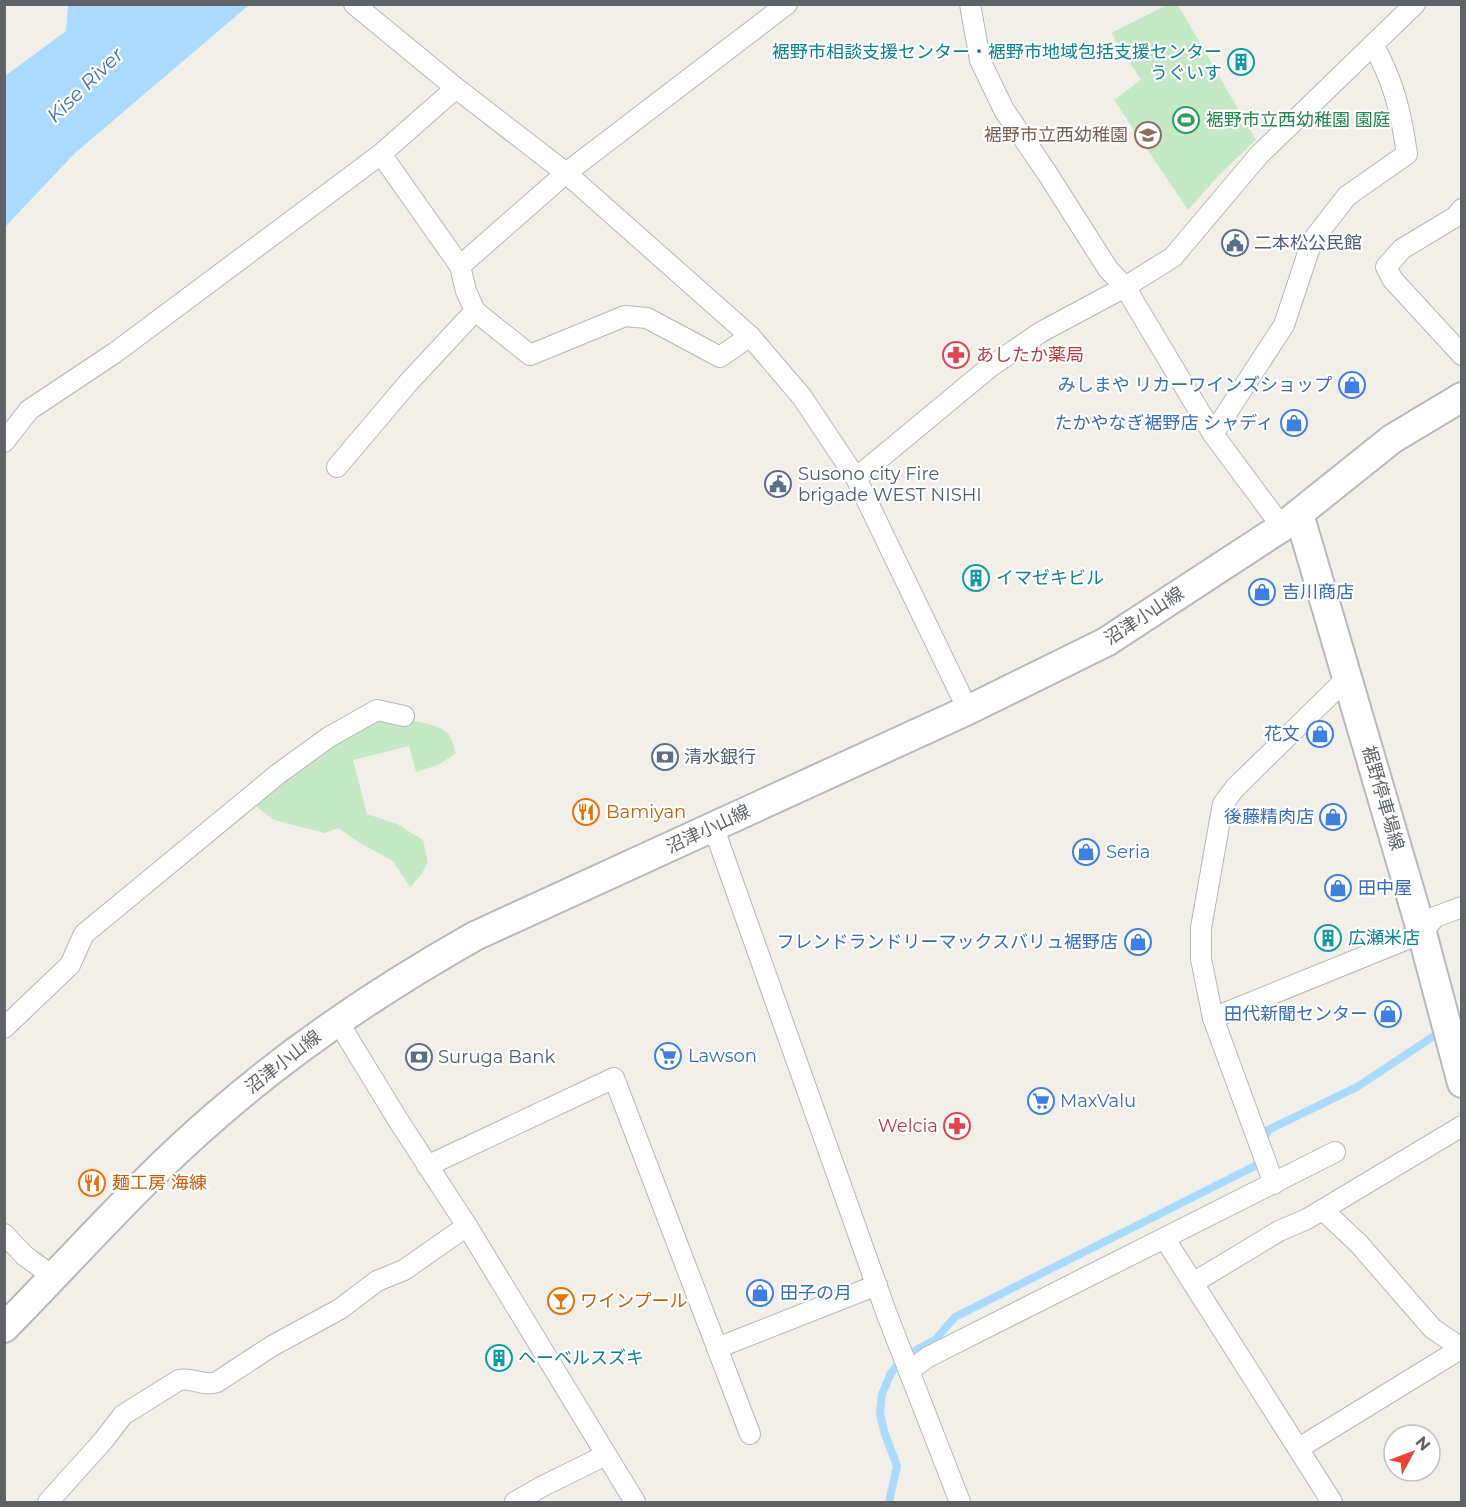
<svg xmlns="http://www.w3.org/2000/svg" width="1466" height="1507" viewBox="0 0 1466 1507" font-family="Montserrat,'Noto Sans JP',sans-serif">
<rect width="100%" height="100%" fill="#f1efe8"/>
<!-- green -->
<g fill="#c5e8c5">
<polygon points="1169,4 1178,5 1256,140 1218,176 1188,210 1114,100 1141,80 1111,33"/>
<path d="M372,717C389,719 440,720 449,735C452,740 454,747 456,753L438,765L416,772L409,746L353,760L367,814L397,824L423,840L428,862L421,875L410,887L393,861L360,843L338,828L325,833L274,820L251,802Z"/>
</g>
<!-- water -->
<polygon fill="#aadaff" points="68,5 249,5 75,153 5,227 5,76 66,31"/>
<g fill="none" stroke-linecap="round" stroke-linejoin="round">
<!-- stream -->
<g stroke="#aadaff" stroke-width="8">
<polyline points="1263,1143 1268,1130 1357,1087 1443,1030"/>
<polyline points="889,1502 897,1466 885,1434 880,1414 882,1394 891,1373 905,1356 935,1340 955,1317 1257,1165 1259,1157"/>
</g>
<defs>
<g id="minor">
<polyline points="354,4 456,88 566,173 750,336 802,397 856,478 968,710"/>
<polyline points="970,4 980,60 1004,110 1047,173 1108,269 1125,287 1213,434 1282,527"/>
<polyline points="381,154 460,266"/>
<polyline points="1462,209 1455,217 1402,249 1386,267 1393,280 1462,355"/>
<polyline points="475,311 466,291 460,266 566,173 787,4"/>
<path d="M1213,434L1284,325L1312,241L1347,196L1407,154C1401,112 1394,83 1374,46"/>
<polyline points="4,442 29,410 116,352 381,154 456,88"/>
<polyline points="337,467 408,383 475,311 530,355 625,316 647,318 720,357 750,336"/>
<polyline points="856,478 990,367 1041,332 1125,287 1173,257 1259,155 1415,4"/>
<polyline points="713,826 886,1312 960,1502"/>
<polyline points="1213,1018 1201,959 1201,928 1221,814 1223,804 1235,788 1347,678"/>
<polyline points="337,1020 398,1120 467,1226 635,1502"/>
<polyline points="4,1028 70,965 84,934 278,774 329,737 377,710 404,716"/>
<polyline points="427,1166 614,1078 750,1434"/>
<polyline points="1274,1184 1213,1018 1422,933 1435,917 1462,907"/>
<polyline points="1323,1210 1359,1244 1432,1328 1461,1348"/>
<polyline points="4,1234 25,1256 54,1277"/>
<polyline points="1165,1239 1332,1502"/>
<polyline points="1193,1283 1279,1231 1307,1219 1462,1126"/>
<polyline points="717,1348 877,1285"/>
<polyline points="909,1371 928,1357 1335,1152"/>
<polyline points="1299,1448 1462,1348"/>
<path d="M48,1502L103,1441L123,1415L179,1380C194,1377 202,1387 217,1382L272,1346L340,1309L377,1281L404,1270L467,1226"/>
<polyline points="515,1502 543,1486 606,1455"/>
</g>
<g id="secondary">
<polyline points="1299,514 1422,933 1462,1083"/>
<path d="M4,1328C73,1258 142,1179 217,1115C296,1046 383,988 475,936L968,710L1106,642L1282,527L1392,439L1462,397"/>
</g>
</defs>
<!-- minor casing -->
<use href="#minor" stroke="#b5b8bc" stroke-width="22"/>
<!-- secondary casing -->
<use href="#secondary" stroke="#b6babf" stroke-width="32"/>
<!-- minor -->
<use href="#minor" stroke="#fff" stroke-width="20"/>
<!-- secondary -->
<use href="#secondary" stroke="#fff" stroke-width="28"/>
</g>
<!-- icons -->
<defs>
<symbol id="building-ring" viewBox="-11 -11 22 22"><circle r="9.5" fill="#fff" stroke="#0f9aa8" stroke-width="1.5"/><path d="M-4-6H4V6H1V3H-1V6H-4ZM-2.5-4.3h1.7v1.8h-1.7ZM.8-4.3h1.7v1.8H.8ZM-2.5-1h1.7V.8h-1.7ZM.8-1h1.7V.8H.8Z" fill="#0f9aa8"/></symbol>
<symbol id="stadium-ring" viewBox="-11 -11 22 22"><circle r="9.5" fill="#fff" stroke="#2e9e5b" stroke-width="1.5"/><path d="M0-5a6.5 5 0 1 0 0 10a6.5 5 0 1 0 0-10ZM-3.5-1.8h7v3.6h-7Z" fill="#2e9e5b"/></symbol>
<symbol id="school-ring" viewBox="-11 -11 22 22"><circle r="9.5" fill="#fff" stroke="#8d6e63" stroke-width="1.5"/><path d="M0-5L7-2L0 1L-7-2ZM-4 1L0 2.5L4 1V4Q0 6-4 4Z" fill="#8d6e63"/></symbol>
<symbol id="civic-ring" viewBox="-11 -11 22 22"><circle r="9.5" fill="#fff" stroke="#5c6f8a" stroke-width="1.5"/><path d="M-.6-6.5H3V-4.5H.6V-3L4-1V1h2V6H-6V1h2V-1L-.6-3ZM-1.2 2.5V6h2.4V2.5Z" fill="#5c6f8a"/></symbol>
<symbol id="pharmacy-ring" viewBox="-11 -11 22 22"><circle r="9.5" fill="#fff" stroke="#e0444e" stroke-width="1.5"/><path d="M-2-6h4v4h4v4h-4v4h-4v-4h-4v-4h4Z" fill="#e0444e"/></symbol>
<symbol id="shop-ring" viewBox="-11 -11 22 22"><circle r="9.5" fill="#fff" stroke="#3f7fe0" stroke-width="1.5"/><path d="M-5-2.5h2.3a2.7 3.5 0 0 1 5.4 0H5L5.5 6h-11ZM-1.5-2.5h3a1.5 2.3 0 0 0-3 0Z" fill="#3f7fe0"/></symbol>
<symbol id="bank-ring" viewBox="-11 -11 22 22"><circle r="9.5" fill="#fff" stroke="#5c6f8a" stroke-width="1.5"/><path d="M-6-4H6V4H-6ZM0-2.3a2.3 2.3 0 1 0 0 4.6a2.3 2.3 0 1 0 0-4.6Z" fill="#5c6f8a"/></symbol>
<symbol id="restaurant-ring" viewBox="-11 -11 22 22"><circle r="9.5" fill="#fff" stroke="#e8710a" stroke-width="1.5"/><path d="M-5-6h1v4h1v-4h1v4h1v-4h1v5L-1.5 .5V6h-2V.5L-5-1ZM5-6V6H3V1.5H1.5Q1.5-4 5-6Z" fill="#e8710a"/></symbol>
<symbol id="supermarket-ring" viewBox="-11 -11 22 22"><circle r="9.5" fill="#fff" stroke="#3f7fe0" stroke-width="1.5"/><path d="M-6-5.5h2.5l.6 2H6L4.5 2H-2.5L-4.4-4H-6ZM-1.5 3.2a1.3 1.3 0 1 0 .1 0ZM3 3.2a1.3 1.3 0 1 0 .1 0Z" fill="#3f7fe0"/></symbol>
<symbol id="bar-ring" viewBox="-11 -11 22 22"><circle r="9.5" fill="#fff" stroke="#e8710a" stroke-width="1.5"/><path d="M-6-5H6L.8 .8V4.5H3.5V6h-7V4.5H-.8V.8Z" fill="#e8710a"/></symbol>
</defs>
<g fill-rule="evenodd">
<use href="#building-ring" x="1226" y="47" width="30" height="30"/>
<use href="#stadium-ring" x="1171" y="105" width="30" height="30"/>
<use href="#school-ring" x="1133" y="120" width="30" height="30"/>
<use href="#civic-ring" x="1220" y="228" width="30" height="30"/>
<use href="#pharmacy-ring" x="941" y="340" width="30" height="30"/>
<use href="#shop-ring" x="1337" y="370" width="30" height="30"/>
<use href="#shop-ring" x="1279" y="408" width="30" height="30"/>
<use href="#civic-ring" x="763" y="469" width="30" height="30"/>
<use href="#building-ring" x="961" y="563" width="30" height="30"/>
<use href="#shop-ring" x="1247" y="577" width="30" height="30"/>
<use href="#shop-ring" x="1305" y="719" width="30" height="30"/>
<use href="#bank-ring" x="650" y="742" width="30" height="30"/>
<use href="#restaurant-ring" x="571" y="797" width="30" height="30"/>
<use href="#shop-ring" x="1318" y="802" width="30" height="30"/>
<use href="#shop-ring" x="1071" y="837" width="30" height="30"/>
<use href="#shop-ring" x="1323" y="873" width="30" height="30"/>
<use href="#building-ring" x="1313" y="923" width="30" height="30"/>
<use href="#shop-ring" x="1123" y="927" width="30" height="30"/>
<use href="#shop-ring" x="1373" y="999" width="30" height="30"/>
<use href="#supermarket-ring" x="653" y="1041" width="30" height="30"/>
<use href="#bank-ring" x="404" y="1042" width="30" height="30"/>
<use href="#supermarket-ring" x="1026" y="1086" width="30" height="30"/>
<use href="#pharmacy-ring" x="942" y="1111" width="30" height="30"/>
<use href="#restaurant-ring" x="77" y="1168" width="30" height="30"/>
<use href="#shop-ring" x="745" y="1278" width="30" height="30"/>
<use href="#bar-ring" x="546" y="1286" width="30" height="30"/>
<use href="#building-ring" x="484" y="1343" width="30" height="30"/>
</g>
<g text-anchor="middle" stroke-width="4.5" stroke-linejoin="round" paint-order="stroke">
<!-- culture labels -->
<g font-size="18" fill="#0d838f" stroke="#fff" text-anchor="start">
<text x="1222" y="58" text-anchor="end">裾野市相談支援センター・裾野市地域包括支援センター<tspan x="1222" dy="21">うぐいす</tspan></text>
<text x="996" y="584">イマゼキビル</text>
<text x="1348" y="944">広瀬米店</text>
<text x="518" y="1364">ヘーベルスズキ</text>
</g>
<!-- leisure labels -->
<g font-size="18" fill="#27864d" stroke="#fff" text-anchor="start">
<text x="1206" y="126">裾野市立西幼稚園 園庭</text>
</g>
<!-- education labels -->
<g font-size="18" fill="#785e54" stroke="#fff" text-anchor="end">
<text x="1128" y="141">裾野市立西幼稚園</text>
</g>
<!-- service labels -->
<g font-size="18" fill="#4e5e75" stroke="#fff" text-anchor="start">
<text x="1254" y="249">二本松公民館</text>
<text x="798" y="480">Susono city Fire<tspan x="798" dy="21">brigade WEST NISHI</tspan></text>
<text x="684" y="763">清水銀行</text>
<text x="438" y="1063">Suruga Bank</text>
</g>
<!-- health labels -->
<g font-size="18" fill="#be3a42" stroke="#fff" text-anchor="start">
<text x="976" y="361">あしたか薬局</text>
<text x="938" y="1132" text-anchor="end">Welcia</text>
</g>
<!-- shop labels -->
<g font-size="18" fill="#366cbe" stroke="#fff" text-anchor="end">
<text x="1332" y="391">みしまや リカーワインズショップ</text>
<text x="1274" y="429">たかやなぎ裾野店 シャディ</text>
<text x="1282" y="598" text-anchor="start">吉川商店</text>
<text x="1300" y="740">花文</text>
<text x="1314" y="823">後藤精肉店</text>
<text x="1106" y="858" text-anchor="start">Seria</text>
<text x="1358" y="894" text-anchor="start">田中屋</text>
<text x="1118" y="948">フレンドランドリーマックスバリュ裾野店</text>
<text x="1368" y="1020">田代新聞センター</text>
<text x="688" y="1062" text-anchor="start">Lawson</text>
<text x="1060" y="1107" text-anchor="start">MaxValu</text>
<text x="780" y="1299" text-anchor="start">田子の月</text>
</g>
<!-- street labels -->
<g font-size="18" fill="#5f6368" stroke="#fff">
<text transform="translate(1144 616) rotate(-33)" y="6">沼津小山線</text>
<text transform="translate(1383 798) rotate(74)" y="6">裾野停車場線</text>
<text transform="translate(708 829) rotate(-25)" y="6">沼津小山線</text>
<text transform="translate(283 1062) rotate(-38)" y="6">沼津小山線</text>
</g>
<!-- food labels -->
<g font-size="18" fill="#c56008" stroke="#fff" text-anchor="start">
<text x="606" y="818">Bamiyan</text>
<text x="112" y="1189">麺工房 海練</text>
<text x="580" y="1307">ワインプール</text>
</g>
<!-- water labels -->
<g font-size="20" font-style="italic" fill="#4174aa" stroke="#fff">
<text transform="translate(85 85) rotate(-44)" y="7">Kise River</text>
</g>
</g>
<!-- border -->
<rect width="1466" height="1507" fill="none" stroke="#5f6368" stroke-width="12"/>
<!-- north arrow -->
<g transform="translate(1412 1453) rotate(49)"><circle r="28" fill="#ffffff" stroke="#bfc1c3" stroke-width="1.5"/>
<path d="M0-4.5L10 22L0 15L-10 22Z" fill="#ea4335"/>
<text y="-9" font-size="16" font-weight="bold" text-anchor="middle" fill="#5f6368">N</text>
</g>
</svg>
